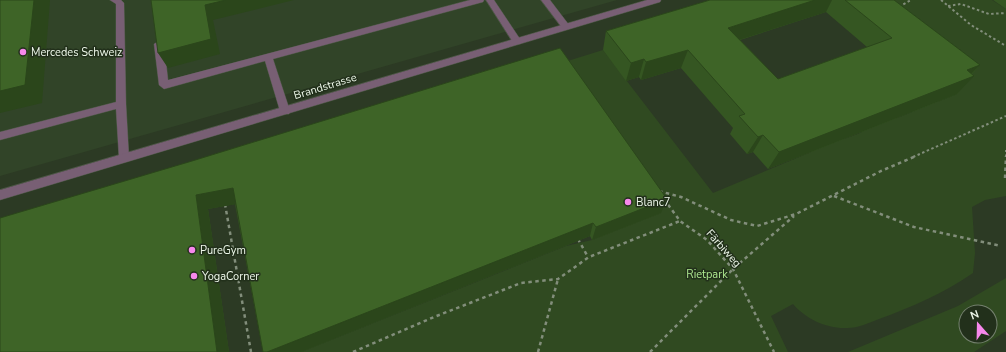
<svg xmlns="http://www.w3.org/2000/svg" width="1006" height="352" viewBox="0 0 1006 352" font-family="'Nunito Sans',sans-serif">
<rect width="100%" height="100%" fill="#2c3a24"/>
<!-- built -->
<polygon fill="#314428" points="0,0 617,0 0,176"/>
<!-- green -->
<g fill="#304a21" fill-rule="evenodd">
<path d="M858,0H992L1006,9V196L985,200L972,207L975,253L973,273C944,293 912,307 879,319C869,323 858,328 847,328C827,329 806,319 793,304L771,316L788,352H301L566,246L592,240L661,213L558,64L603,50L713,193L811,152L803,144L836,131L844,139L860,133L888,111L897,118L912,112L929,95L937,102L957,94Z"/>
<path d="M1006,278V331L974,352H848L958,306ZM966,312H990V336H966Z"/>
</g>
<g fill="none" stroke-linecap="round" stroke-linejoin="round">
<defs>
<g id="service">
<polygon points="110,0 121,0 124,3 126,104 129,158 128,161 124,162 120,161 119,158 116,109 0,140 0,132 116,102 116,4"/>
<polygon points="470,0 484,0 483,2 273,59 290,111 289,114 281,114 280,111 265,61 164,89 159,85 154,44 159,41 164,44 168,80"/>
<polygon points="486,0 494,0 522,42 520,44 514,44"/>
<polygon points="541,0 550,0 569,25 570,27 569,29 563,29"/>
</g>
<polygon id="minor" points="647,0 661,0 660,2 0,200 0,190"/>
</defs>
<!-- service casing -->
<use href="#service" stroke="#4b5844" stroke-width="1"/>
<!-- minor casing -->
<use href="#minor" stroke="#4b5844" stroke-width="1"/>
<!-- path-far1 -->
<g stroke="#828e7b" stroke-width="2" stroke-dasharray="2.5 2.5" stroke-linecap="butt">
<polyline points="941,0 971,25 1006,46"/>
<polyline points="948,6 961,4 989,14 1006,13"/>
<polyline points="899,7 911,0"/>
<polyline points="913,157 1006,116"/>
<polyline points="1006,157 1006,150"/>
</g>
<!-- path -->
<g stroke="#828e7b" stroke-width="2.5" stroke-dasharray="3.5 3.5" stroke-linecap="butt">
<polyline points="1005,178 1006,156"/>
<polyline points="659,191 681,197 731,220 757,226 796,214 881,171 916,156"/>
<polyline points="834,196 914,227 1001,246"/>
<polyline points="664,199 680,221 707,240 733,269 774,352"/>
<polyline points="225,204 251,352"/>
<polyline points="578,239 588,257"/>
<polyline points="353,352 434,317 521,283 558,279 589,257 680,221"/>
<polyline points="538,352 558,279"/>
<polyline points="650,352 733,269 794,216"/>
</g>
<!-- service -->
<use href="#service" fill="#785f74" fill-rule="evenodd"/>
<!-- minor -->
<use href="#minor" fill="#785f74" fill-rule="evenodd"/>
</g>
<!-- wall -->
<g fill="#355622" fill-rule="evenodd">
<path d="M710,0H894L980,65L972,74L957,94L768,169L753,152L747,154L730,134L733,128L681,68L641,80L639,77L626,81L603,50L606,31ZM826,12L867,47L778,79L740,40Z"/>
<polygon points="993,0 1006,0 1006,9"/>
<polygon points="192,161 661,213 592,240 590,236 301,352 263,352 235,204 208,209 229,352 0,352"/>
</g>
<!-- shaded-wall -->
<g fill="#2b461b">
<polygon points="34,0 50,0 42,103 0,113 0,91"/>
<polygon points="226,0 294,0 213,20 220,54 168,68 158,53 205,5"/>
<polygon points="815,0 832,0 826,12 720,46 728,28"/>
<polygon points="688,50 681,68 641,80 646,62"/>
<polygon points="644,59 639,77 626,81 631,63"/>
<polygon points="980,65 967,78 974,76 957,94 768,169 779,152 967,70"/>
<polygon points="763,135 753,152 747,154 758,137"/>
<polygon points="233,188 243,203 208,209 229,352 217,352 196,195"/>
<polygon points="667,199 661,213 592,240 596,227"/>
<polygon points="593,223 590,236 301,352 267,352"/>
</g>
<!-- building -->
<g fill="#3e6427" stroke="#2b461b">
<polygon points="0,0 34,0 25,85 0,91"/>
<polygon points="151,0 226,0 205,5 211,39 158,53"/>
<polygon points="710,0 815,0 728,28 778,79 892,38 845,0 894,0 980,65 967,70 974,76 779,152 763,135 758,137 739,116 745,114 688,50 646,62 644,59 631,63 606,31"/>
<polygon points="560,48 667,199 596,227 593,223 267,352 263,352 233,188 196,195 217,352 0,352 0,218 192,161"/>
</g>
<!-- markers -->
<g fill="#f788ec" stroke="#22301b" stroke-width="1.5">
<circle cx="23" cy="52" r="4"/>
<circle cx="628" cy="202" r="4"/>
<circle cx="192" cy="250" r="4"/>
<circle cx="194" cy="276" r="4"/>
</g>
<g text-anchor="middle" stroke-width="3" stroke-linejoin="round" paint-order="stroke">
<!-- poi labels -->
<g font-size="11" fill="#eef8ea" stroke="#22301b" text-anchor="start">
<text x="31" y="56">Mercedes Schweiz</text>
<text x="636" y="206">Blanc7</text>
<text x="200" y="254">PureGym</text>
<text x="202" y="280">YogaCorner</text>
</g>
<!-- street labels -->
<g font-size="11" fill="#eef8ea" stroke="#22301b">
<text transform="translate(325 86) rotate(-17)" y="4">Brandstrasse</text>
<text transform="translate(724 248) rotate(48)" y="4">Färbiweg</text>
</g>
<!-- park labels -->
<g font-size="11" fill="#aee890" stroke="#22301b">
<text x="707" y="278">Rietpark</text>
</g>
</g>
<!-- north arrow -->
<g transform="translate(978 324) rotate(340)"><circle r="19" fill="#22301b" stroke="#74806e"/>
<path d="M0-3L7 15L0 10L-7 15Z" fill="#f788ec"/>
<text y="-6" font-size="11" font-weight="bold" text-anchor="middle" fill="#eef8ea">N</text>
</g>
</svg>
